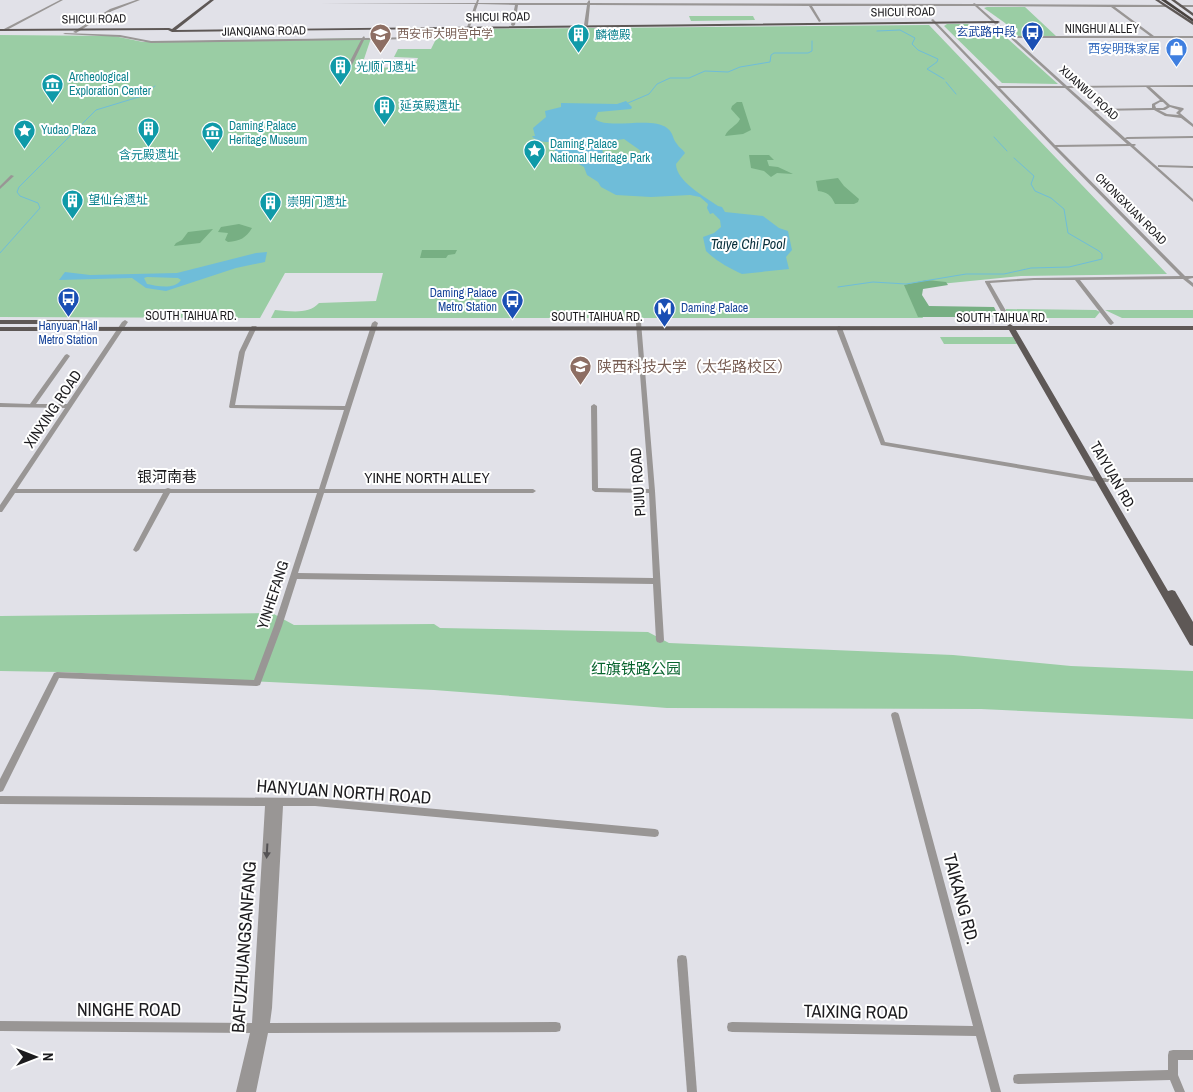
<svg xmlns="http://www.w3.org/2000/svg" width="1193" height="1092" viewBox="0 0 1193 1092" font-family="'Archivo Narrow','Noto Sans SC',sans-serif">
<rect width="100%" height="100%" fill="#e1e1e8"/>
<!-- green -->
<g fill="#9acda4">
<polygon points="987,7 1025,7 1056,36 1017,36 1005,23 984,8"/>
<polygon points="689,16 753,16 755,20 691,21"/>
<polygon points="947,24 970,24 977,30 998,30 1058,84 1002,83 944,26"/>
<path d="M929,25L1167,274L1021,276L910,287L923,318H271L275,310C290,311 308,315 319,303L376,301L383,273H285L260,318L0,317V35L114,36L143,42L371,38L361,68L414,67L418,58L394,57L398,49H431L437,37L462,38L466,29Z"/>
<polygon points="1006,309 1096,310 1100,312 1095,318 1016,318 1005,313"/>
<polygon points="1105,310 1193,310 1193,318 1122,318"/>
<polygon points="940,337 1013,337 1017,344 944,344"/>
<polygon points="272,613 294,625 434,624 440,628 648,632 669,643 953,655 1071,666 1193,671 1193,719 981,709 667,708 434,690 60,672 0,671 0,616"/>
</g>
<!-- forest -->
<g fill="#77af83">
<path d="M737,102H742L751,130L743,134L725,136C728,128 737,126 740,119L731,109L732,106Z"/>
<polygon points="749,155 769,155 774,160 767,160 769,166 778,167 793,174 777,173 771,177 764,171 751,168"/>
<path d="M838,178L844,186L859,199L858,202L854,204H835C831,195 827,192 818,191L816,181Z"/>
<path d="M239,224L252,228C246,238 240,241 228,242L225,240L228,233L218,232L221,227Z"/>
<polygon points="213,229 200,243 174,246 176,243 182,240 188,232"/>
<polygon points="422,250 457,250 455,254 448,255 446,258 420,258"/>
<polygon points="927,280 946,282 948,285 923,289 922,295 929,306 994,307 996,311 992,317 918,317 904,285"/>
</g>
<!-- water -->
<g fill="#6fbdd9" fill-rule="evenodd">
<path d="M626,101L632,107L631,109L598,112L595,119C608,130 652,116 667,128C674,133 672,139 677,144C679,148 683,149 685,153L676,164C676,181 705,197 718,206L722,207L725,212L763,216L779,228L788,231L792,250L786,257L789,269L742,274C729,268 716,261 706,251L703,237L714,233L721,227L720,220L713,213L710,214L707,208L708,204L700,197L690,195L651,197L616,195L601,187L598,182L587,175L584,167L554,150L552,142C545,142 536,142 532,136H535L533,128L546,117L545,111L561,107V103L617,104ZM624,139L641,151C631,165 619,163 604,158L602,148L606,143L604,142Z"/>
<path d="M267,252L265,262L236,268L166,291L146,288L132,278L59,280L65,272L90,275L177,273L256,253ZM147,277L178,278L181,280C174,290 157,286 147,284L144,278Z"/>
</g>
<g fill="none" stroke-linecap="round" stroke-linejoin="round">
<!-- stream -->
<g stroke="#6fbdd9" stroke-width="1">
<polyline points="877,31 900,30 915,38 912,44 918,50 938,59 937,62 927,69 944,79"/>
<polyline points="946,82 956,94"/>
<polyline points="628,103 649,94 657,84 670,78 689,78 705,71 728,72 740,67 770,62 771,55 774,53 808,53 812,51 812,41"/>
<polyline points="994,137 1007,151"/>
<polyline points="0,253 40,208 38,203 20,196 17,192 19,187 96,110 142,96 155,86"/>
<polyline points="838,287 873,282 906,284 966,274 1004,274 1031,268 1069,267 1102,259 1102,254 1099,251 1068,233 1064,209 1051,198 1035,191 1031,184 1034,176 1014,158"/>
</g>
<!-- minor -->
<g fill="#999695" fill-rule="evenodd">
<polygon points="60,0 63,0 5,31 2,30"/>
<polygon points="136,0 140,0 112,11 76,33 73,32 110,9"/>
<path d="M477,0H479L478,3H587L589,0L590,1V3L973,4L974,3L976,4L1167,5L1166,7H1115L1154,36H1193V38H1014L1067,86L1193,85V87H1150L1170,105L1183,108L1184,109L1180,113L1193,124V127L1181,118L1165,116L1154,110L1095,111L1125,138L1127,137L1193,136V138L1126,139L1132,144H1135L1136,145L1134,146L1193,199V202L1130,146L1057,147L1185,276H1193V278L1188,279L1193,283V287L1183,279L1080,280L1114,323L1111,325L1109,324L1075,280H1034L990,283L1013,323L1012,324H1008L985,282V281L1034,278L1180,276L1053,147L931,20L933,19L998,86H1063L975,6H812L821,21L819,22L809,6L590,5L588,25L586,26L584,25L587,5H518L515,25L513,26L511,25L515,5L478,4L466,38L364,40L350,69L348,70L346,69L361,40L151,43L120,37L63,34L65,33L120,35L151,41L362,38L364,36L365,38L464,36L475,4L321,3H476ZM978,6L1111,7L1150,36H1012ZM1146,87L1160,100L1152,104V108L1096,109L1094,110L1069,88ZM1000,88H1065L1127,144L1055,145ZM1160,102H1163L1167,106L1163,108H1156L1155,105ZM1170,107L1179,110L1176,113L1179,115L1167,114L1159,110H1165Z"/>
<polygon points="1179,5 1193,5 1193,7 1180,7"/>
<polygon points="1158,165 1193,166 1193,168 1159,167 1158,167"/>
<polygon points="11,175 14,176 0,189 0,186"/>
<polygon points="125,320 128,322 17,489 165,489 168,488 171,489 319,489 344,410 230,408 229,407 239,352 251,327 252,326 256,326 257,327 245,352 235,405 345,406 372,323 375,321 378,323 325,489 533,489 536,491 533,493 324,493 298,573 653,578 649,493 595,492 592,490 591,406 594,404 597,406 598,488 649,489 636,323 637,322 641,322 655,491 664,640 663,642 660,643 657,642 656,640 653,584 297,579 282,626 260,685 257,686 59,678 3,791 0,792 0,779 54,673 57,672 254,680 274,626 317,493 170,493 139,550 136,552 133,550 163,493 15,493 2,512 0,512 0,505 65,408 0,407 0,403 30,404 65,355 67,354 70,356 36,404 67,404 122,322"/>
<polygon points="839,326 842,328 885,442 1099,478 1193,478 1193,482 1099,482 881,445 836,328"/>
<polygon points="895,712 898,713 899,715 1001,1092 991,1092 976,1036 732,1032 728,1031 727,1027 728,1023 732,1022 973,1026 891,715 892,713"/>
<polygon points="0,796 315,798 655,829 658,830 659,833 658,836 655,837 315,806 283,806 272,1008 270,1023 556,1022 560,1023 561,1027 560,1031 556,1032 268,1033 256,1092 236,1092 250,1033 0,1031 0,1021 252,1023 265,806 0,804"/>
<polygon points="682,955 686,956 687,960 697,1092 687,1092 677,960 678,956"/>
<polygon points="1173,1050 1193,1050 1193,1060 1178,1060 1178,1075 1185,1092 1175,1092 1170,1080 1018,1084 1014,1083 1013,1079 1014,1075 1018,1074 1168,1070 1168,1055 1169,1051"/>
</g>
<!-- major -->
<g fill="#5e5856" fill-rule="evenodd">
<polygon points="210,0 214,0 176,30 998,21 1000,22 998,23 172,32 168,30 0,31 0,29 169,28 172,29"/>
<polygon points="1155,0 1159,0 1193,22 1193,25"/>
<polygon points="1171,0 1175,0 1193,13 1193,16"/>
<polygon points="0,320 83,320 86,322 83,324 0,324"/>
<polygon points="1010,324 1013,326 1193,326 1193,330 1016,330 1168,591 1172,590 1175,591 1193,622 1193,646 1190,645 1009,330 0,331 0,327 1007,326"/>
</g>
<!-- highway -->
<polygon fill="#494340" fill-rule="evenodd" points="1161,0 1166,0 1193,19 1193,22"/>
</g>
<!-- one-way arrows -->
<defs><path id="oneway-solid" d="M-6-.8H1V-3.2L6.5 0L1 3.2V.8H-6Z" transform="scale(1.25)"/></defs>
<use fill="#545254" href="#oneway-solid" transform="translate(267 851) rotate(93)"/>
<!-- icons -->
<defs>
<symbol id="bus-pin" viewBox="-11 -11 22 30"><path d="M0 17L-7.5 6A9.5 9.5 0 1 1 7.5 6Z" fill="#1a4fb4" stroke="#fff"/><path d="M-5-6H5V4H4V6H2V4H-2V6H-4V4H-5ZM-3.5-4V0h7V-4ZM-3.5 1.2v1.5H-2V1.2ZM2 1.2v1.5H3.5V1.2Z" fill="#fff"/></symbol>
<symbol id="school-pin" viewBox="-11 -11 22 30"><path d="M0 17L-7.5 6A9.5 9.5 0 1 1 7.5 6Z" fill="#8d6e63" stroke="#fff"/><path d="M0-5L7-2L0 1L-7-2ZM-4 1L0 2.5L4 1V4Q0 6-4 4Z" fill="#fff"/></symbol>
<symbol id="building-pin" viewBox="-11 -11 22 30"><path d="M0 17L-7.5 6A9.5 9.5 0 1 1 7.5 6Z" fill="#0f9aa8" stroke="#fff"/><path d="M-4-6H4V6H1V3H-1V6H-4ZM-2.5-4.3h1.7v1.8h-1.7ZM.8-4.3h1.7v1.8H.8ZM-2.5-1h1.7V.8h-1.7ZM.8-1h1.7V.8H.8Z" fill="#fff"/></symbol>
<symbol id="shop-pin" viewBox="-11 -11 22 30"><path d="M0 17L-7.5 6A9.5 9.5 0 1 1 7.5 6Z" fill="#3f7fe0" stroke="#fff"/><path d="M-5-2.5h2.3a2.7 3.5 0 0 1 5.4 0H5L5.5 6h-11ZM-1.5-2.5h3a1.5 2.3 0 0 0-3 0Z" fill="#fff"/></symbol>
<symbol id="museum-pin" viewBox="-11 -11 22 30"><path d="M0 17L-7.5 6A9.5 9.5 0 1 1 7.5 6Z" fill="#0f9aa8" stroke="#fff"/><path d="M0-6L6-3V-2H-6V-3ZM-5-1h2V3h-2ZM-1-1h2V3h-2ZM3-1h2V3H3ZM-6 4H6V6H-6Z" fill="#fff"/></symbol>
<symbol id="sight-pin" viewBox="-11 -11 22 30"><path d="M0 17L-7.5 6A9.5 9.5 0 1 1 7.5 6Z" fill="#0f9aa8" stroke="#fff"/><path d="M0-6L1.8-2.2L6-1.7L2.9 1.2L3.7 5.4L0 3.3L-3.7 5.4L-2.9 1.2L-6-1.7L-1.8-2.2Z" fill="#fff"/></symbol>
<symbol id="metro-pin" viewBox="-11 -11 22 30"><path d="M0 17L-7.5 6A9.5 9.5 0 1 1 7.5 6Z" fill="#1a4fb4" stroke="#fff"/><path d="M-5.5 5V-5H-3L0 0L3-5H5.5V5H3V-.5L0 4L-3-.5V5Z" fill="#fff"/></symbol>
<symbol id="university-pin" viewBox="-11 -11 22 30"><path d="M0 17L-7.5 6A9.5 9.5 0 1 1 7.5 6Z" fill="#8d6e63" stroke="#fff"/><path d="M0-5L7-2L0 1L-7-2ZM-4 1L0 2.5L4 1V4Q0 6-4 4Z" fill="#fff"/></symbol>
</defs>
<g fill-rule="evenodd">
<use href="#bus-pin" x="1020" y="20" width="25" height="34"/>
<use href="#school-pin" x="368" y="22" width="25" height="34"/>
<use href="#building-pin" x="566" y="22" width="25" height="34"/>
<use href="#shop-pin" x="1164" y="36" width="25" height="34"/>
<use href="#building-pin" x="328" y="54" width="25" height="34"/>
<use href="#museum-pin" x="40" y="72" width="25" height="34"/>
<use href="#building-pin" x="372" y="94" width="25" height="34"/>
<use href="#building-pin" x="136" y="116" width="25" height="34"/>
<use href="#sight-pin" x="12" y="118" width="25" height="34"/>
<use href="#museum-pin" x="200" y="120" width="25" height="34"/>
<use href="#sight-pin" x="522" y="138" width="25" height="34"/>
<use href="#building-pin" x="60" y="188" width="25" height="34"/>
<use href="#building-pin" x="258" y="190" width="25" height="34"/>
<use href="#bus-pin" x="56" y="286" width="25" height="34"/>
<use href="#bus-pin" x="500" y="288" width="25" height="34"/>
<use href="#metro-pin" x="652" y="296" width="25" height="34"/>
<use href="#university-pin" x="568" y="354" width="25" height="34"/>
</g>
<g text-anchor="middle" stroke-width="4" stroke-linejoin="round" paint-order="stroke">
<!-- far-street labels -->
<g font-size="12" fill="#1c1b1e" stroke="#fff">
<text transform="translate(903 12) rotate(-1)" y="4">SHICUI ROAD</text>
<text transform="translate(498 17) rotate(-1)" y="4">SHICUI ROAD</text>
<text transform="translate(94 19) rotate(-1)" y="4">SHICUI ROAD</text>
<text x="1102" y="33">NINGHUI ALLEY</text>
<text transform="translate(264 31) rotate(-1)" y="4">JIANQIANG ROAD</text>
<text transform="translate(1089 93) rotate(42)" y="4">XUANWU ROAD</text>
<text transform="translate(1131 209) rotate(45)" y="4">CHONGXUAN ROAD</text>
<text x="191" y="320">SOUTH TAIHUA RD.</text>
<text x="597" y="321">SOUTH TAIHUA RD.</text>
<text x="1002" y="322">SOUTH TAIHUA RD.</text>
</g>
<!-- far-transit labels -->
<g font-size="12" fill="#164399" stroke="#fff" text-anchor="end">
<text x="1016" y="36">玄武路中段</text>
<text x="497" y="297">Daming Palace<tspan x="497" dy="14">Metro Station</tspan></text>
<text x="681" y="312" text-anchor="start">Daming Palace</text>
<text x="68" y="330" text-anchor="middle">Hanyuan Hall<tspan x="68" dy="14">Metro Station</tspan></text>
</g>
<!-- far-education labels -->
<g font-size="12" fill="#785e54" stroke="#fff" text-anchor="start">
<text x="397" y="38">西安市大明宫中学</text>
</g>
<!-- far-culture labels -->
<g font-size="12" fill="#0d838f" stroke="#fff" text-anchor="start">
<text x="595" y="39">麟德殿</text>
<text x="356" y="71">光顺门遗址</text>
<text x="69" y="81">Archeological<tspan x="69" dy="14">Exploration Center</tspan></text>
<text x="400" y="110">延英殿遗址</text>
<text x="229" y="130">Daming Palace<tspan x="229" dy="14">Heritage Museum</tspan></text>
<text x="41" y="134">Yudao Plaza</text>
<text x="550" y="148">Daming Palace<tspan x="550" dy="14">National Heritage Park</tspan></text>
<text x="149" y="159" text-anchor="middle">含元殿遗址</text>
<text x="88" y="204">望仙台遗址</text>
<text x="287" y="206">崇明门遗址</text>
</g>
<!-- far-shop labels -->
<g font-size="12" fill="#366cbe" stroke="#fff" text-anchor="end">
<text x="1160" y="53">西安明珠家居</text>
</g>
<!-- far-water labels -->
<g font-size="14" font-style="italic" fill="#092f3b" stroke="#fff">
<text x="748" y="249">Taiye Chi Pool</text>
</g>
<!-- education labels -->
<g font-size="15" fill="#785e54" stroke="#fff" text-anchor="start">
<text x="597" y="372">陕西科技大学（太华路校区）</text>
</g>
<!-- street labels -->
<g font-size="15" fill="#1c1b1e" stroke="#fff">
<text transform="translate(53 409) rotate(-56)" y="5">XINXING ROAD</text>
<text transform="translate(1113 476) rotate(60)" y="5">TAIYUAN RD.</text>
<text x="167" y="482">银河南巷</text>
<text x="427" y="483">YINHE NORTH ALLEY</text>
<text transform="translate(638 482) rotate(-94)" y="5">PIJIU ROAD</text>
<text transform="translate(273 595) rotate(-72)" y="5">YINHEFANG</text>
</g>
<!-- park labels -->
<g font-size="15" fill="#07632d" stroke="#fff">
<text x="636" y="674">红旗铁路公园</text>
</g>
<!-- near-street labels -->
<g font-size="18" fill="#1c1b1e" stroke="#fff">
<text transform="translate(344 792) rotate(4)" y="6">HANYUAN NORTH ROAD</text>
<text transform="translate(961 899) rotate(75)" y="6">TAIKANG RD.</text>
<text transform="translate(244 947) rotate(-86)" y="6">BAFUZHUANGSANFANG</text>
<text x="129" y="1016">NINGHE ROAD</text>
<text transform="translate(856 1012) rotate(1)" y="6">TAIXING ROAD</text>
</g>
</g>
<!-- north arrow -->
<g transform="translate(35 1057) rotate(90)" stroke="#ffffff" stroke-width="4" paint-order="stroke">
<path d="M0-4L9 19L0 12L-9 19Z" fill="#1c1b1e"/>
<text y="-8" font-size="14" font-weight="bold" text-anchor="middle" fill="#1c1b1e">N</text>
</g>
</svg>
